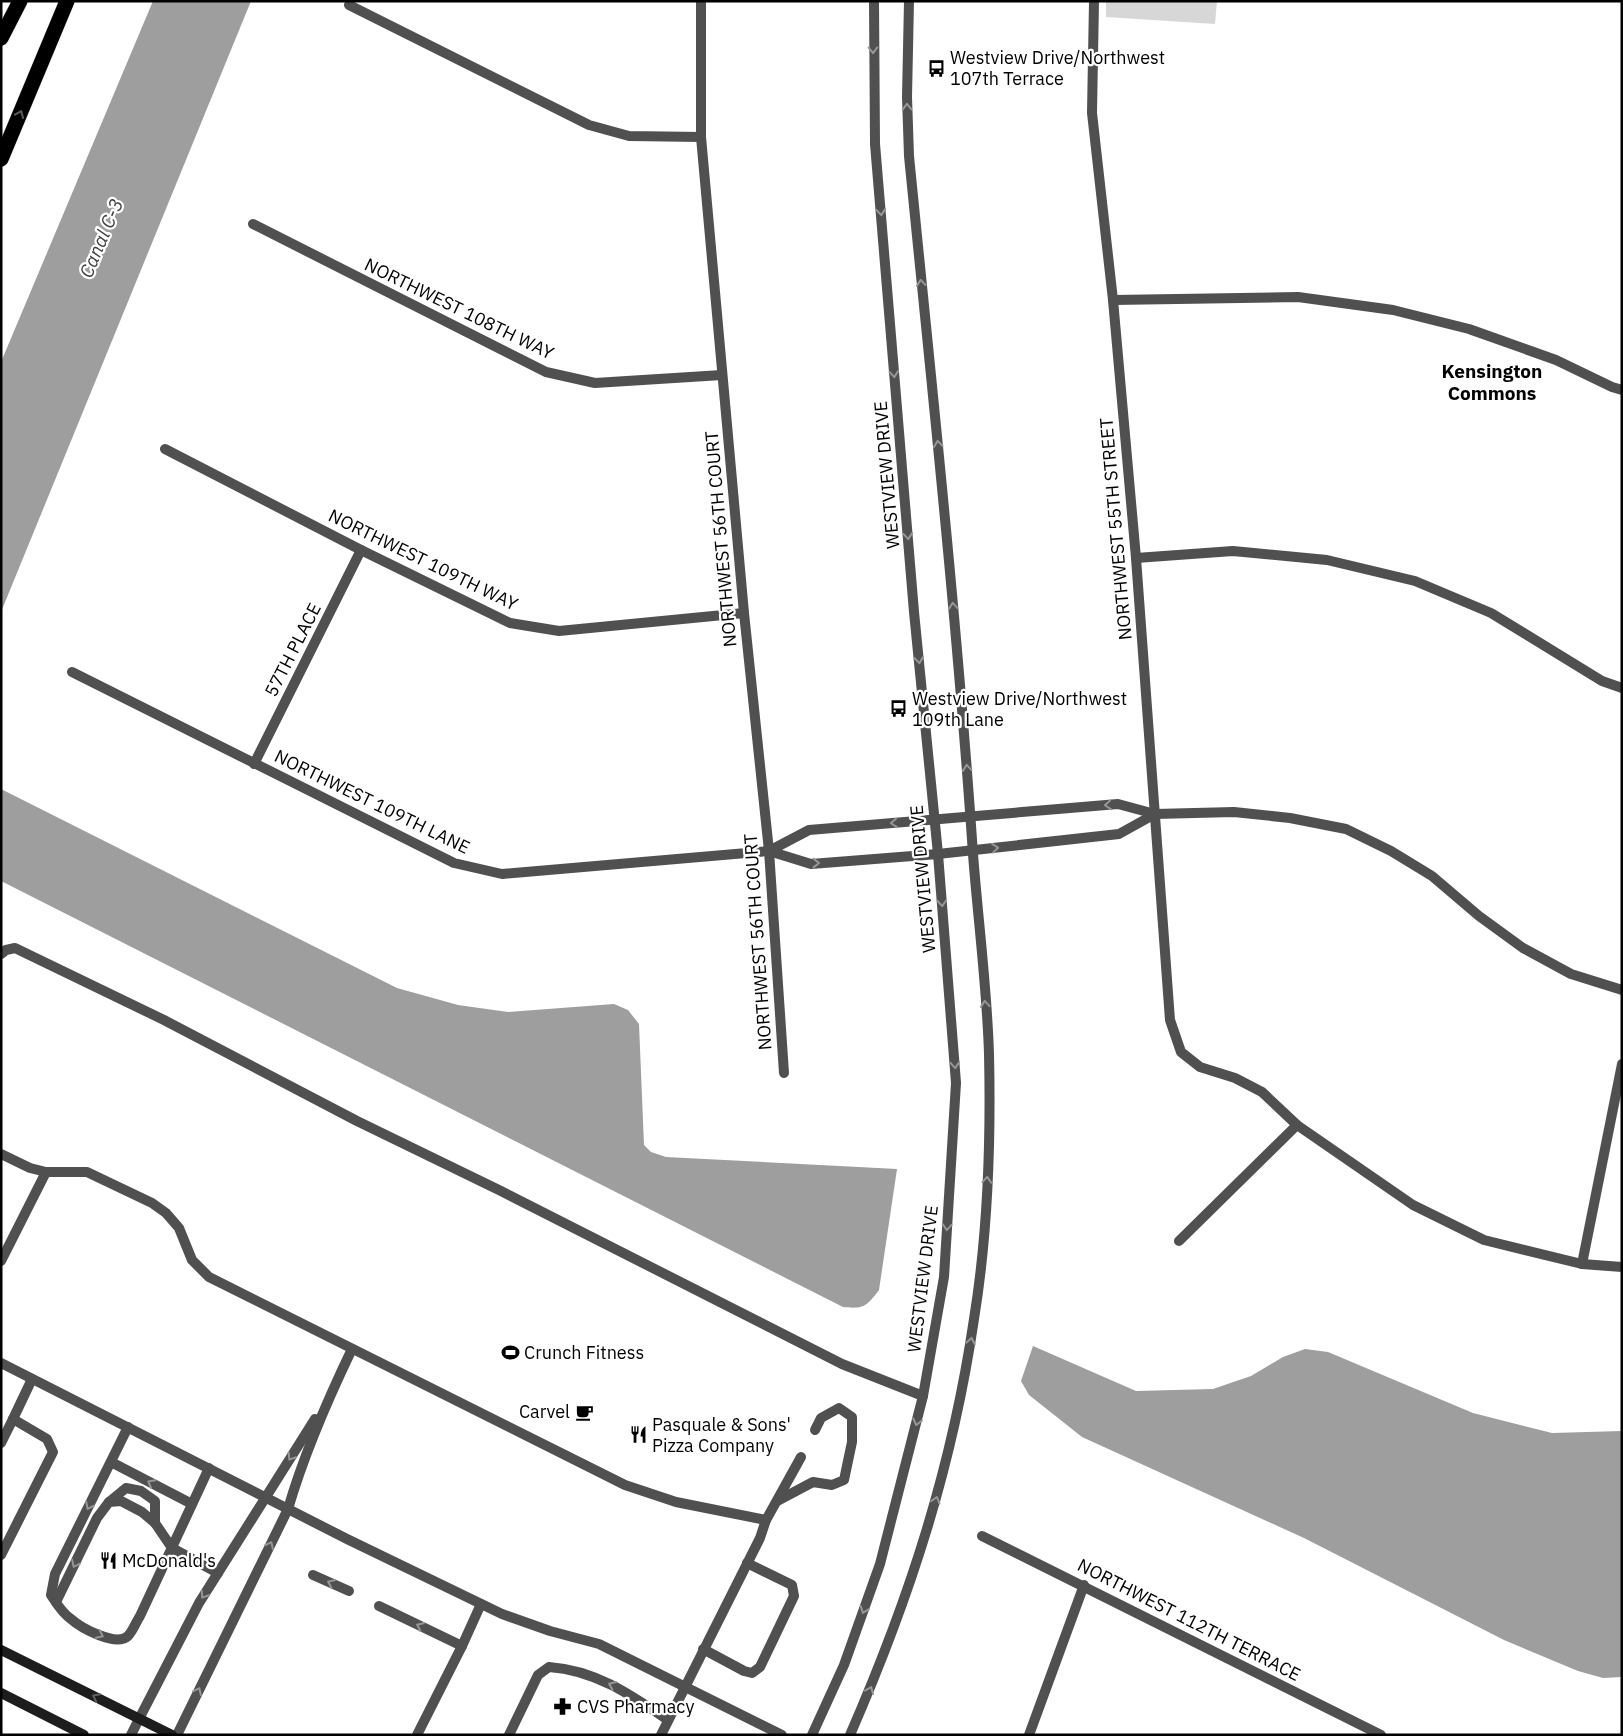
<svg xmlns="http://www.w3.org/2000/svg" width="1623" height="1736" viewBox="0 0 1623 1736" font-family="'IBM Plex Sans',sans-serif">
<rect width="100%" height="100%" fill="#fff"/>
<!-- green -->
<polygon fill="#d7d7d7" points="1106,1 1217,1 1215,24 1106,17"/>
<!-- water -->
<g fill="#9e9e9e">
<polygon points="153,1 251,1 1,612 1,362"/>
<path d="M1,789L397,988L458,1005L508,1012L614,1004L628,1010L639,1024L644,1145L651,1152L666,1157L897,1169L879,1290C866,1307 864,1309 843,1307L1,881Z"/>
<polygon points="1033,1346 1136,1391 1213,1389 1251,1376 1283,1357 1305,1349 1328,1352 1473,1413 1552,1433 1622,1431 1622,1677 1603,1678 1578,1671 1504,1640 1304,1538 1082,1437 1029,1395 1021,1381"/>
</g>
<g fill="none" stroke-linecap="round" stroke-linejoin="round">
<defs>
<g id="motorway">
<polyline points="1,38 20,1"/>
<polyline points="1,159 67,1"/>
</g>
</defs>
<!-- motorway casing -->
<use href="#motorway" stroke="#dbdbdb" stroke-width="16"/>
<!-- service -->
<g stroke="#505050" stroke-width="10">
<polyline points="1,954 6,950 15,948 164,1020 357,1121 501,1191 842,1364 923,1396"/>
<polyline points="1,1154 30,1168 46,1172 87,1172 152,1203 166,1213 179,1228 192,1260 209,1277 625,1485 676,1502 766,1520"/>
<polyline points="1,1261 46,1172"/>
<polyline points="1,1363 347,1539 502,1614 550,1631 599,1644 782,1735"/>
<path d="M128,1427L55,1574L51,1595C57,1604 62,1613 71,1619C81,1628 116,1647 128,1636C133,1631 136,1622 140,1616L209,1468"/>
<polyline points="1,1443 13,1419"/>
<polyline points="111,1462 192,1504"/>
<polyline points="779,1500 813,1482 832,1485 844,1480 852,1442 852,1417 839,1408 821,1418 815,1430"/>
<polyline points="109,1502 126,1488 141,1491 155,1501 155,1523"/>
<polyline points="1,1555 53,1452 47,1439 13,1419 32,1379"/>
<polyline points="313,1575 349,1591"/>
<polyline points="56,1602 97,1518 109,1502 121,1501 142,1512 155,1523 172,1548 218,1573"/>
<polyline points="379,1606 462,1646"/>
<polyline points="703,1649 744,1671 752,1673 760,1667 794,1596 792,1585 747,1563"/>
<polyline points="139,1719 199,1603 315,1419"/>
<path d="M177,1735L288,1509C304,1454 327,1401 352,1349"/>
<polyline points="417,1735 462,1646 481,1604"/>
<path d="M509,1735L538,1675L549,1667C595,1670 631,1695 668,1720"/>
<polyline points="661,1735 760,1538 766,1520 801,1457"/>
</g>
<!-- minor -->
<g stroke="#505050" stroke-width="10">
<polyline points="701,1 701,137 744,613 769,851 784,1073"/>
<polyline points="1094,1 1092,113 1113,300 1136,558 1170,1020 1181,1052 1200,1067 1235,1078 1262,1092 1297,1125 1413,1205 1484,1240 1582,1264 1622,1267"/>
<polyline points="349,5 589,125 629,136 701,137"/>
<polyline points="253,224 546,372 595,383 722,375"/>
<polyline points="1113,300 1298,297 1393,310 1469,329 1556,360 1612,387 1622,390"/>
<polyline points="165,449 361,550 510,623 559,631 744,613"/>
<polyline points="1136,558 1233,551 1327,560 1415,581 1491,613 1602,681 1622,688"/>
<polyline points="72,672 454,863 502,874 769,851 811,864 938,854 1119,834 1155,814"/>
<polyline points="254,764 361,550"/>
<polyline points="769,851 809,830 1118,804 1155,814 1234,812 1290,818 1346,829 1391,851 1432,876 1479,916 1523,948 1571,974 1622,990"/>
<polyline points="1179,1241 1297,1125"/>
<polyline points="1582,1264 1622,1064"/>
<polyline points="982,1536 1381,1735"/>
<polyline points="131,1735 139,1719"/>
<polyline points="1029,1735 1084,1585"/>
</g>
<!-- tertiary -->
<g stroke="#505050" stroke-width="10">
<polyline points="812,1735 844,1665 880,1564 923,1396 944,1277 956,1083 938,854 914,612 875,144 874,1"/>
<path d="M850,1735C910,1597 952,1468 974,1319C988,1233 991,1142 989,1054C987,987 978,920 973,854C957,620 932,388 909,156L907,97L909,1"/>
</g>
<!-- secondary -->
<g stroke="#1d1d1d" stroke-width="10">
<polyline points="1,1650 172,1735"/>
<polyline points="1,1693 84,1735"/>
</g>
<!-- motorway -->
<use href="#motorway" stroke="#000" stroke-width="15"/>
</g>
<!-- one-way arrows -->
<defs><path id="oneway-chevron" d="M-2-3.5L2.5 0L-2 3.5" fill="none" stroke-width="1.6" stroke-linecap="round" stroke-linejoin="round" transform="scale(1.25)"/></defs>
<g stroke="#969696">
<use href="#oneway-chevron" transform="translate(873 50) rotate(89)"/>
<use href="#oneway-chevron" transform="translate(907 107) rotate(-92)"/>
<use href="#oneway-chevron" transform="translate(881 212) rotate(85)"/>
<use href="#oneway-chevron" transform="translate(921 283) rotate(-96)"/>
<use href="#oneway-chevron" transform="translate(894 374) rotate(85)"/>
<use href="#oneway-chevron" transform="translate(938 444) rotate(-96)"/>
<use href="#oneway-chevron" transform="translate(908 536) rotate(85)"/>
<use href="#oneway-chevron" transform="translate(953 606) rotate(-95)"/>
<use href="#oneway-chevron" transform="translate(919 660) rotate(84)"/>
<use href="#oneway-chevron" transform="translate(967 768) rotate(-95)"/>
<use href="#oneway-chevron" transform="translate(1108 805) rotate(175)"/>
<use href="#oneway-chevron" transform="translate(894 823) rotate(175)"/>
<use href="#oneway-chevron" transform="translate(995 848) rotate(-6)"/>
<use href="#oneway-chevron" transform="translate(816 863)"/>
<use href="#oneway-chevron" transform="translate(942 903) rotate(86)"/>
<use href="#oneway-chevron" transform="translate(985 1004) rotate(-95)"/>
<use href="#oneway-chevron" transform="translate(955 1065) rotate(86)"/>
<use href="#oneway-chevron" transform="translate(987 1180) rotate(-86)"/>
<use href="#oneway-chevron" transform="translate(947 1227) rotate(94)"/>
<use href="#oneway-chevron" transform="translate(971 1341) rotate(-80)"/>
<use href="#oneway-chevron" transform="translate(917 1422) rotate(104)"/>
<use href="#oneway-chevron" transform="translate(291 1457) rotate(122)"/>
<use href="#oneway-chevron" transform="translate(151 1483) rotate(-152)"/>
<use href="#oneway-chevron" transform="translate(936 1500) rotate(-74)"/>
<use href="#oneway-chevron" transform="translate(89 1506) rotate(117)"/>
<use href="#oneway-chevron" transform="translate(270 1545) rotate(-64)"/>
<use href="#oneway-chevron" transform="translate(75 1564) rotate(116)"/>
<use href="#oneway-chevron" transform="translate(331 1583) rotate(-156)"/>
<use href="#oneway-chevron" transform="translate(204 1595) rotate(123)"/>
<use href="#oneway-chevron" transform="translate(864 1610) rotate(110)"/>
<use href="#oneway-chevron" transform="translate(420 1626) rotate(-155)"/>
<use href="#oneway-chevron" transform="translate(100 1635) rotate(26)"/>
<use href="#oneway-chevron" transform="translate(612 1685) rotate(-155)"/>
<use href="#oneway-chevron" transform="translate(870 1690) rotate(-67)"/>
<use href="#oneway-chevron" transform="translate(198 1691) rotate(-64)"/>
</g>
<use stroke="#595959" href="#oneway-chevron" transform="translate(20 114) rotate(-68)"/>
<use stroke="#616161" href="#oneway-chevron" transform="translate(96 1697) rotate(-153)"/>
<!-- icons -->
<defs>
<symbol id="bus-bare" viewBox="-9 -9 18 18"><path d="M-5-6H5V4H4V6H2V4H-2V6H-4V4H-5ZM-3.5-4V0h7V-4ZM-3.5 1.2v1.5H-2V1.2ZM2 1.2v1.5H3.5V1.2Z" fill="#000" stroke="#fff" stroke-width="2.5" paint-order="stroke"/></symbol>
<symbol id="stadium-bare" viewBox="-9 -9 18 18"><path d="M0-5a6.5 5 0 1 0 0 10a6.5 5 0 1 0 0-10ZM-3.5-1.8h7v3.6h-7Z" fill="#000" stroke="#fff" stroke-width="2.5" paint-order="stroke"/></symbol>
<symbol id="cafe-bare" viewBox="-9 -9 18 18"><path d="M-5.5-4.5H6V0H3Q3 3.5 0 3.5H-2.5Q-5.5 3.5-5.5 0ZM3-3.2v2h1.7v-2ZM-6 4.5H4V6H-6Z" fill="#000" stroke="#fff" stroke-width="2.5" paint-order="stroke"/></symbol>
<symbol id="restaurant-bare" viewBox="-9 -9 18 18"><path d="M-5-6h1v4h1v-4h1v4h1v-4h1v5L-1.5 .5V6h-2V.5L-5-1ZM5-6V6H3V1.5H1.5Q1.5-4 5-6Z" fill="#000" stroke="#fff" stroke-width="2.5" paint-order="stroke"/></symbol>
<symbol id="pharmacy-bare" viewBox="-9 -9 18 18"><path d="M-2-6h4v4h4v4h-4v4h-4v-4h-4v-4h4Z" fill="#000" stroke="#fff" stroke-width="2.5" paint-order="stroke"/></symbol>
</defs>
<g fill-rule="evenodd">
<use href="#bus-bare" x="924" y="56" width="25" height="25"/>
<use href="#bus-bare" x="886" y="696" width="25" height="25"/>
<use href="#stadium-bare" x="498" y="1340" width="25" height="25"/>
<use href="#cafe-bare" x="572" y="1400" width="25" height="25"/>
<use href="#restaurant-bare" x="626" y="1422" width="25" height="25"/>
<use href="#restaurant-bare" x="96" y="1548" width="25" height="25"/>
<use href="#pharmacy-bare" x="550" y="1694" width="25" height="25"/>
</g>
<g text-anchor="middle" stroke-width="4.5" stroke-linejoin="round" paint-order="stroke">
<!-- poi labels -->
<g font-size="18" fill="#000" stroke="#fff" text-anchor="start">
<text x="950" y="64">Westview Drive/Northwest<tspan x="950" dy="21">107th Terrace</tspan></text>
<text x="912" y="705">Westview Drive/Northwest<tspan x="912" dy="21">109th Lane</tspan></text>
<text x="524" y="1359">Crunch Fitness</text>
<text x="570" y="1418" text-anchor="end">Carvel</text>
<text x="652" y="1431">Pasquale &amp; Sons'<tspan x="652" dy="21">Pizza Company</tspan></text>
<text x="122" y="1567">McDonald's</text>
<text x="577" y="1713">CVS Pharmacy</text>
</g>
<!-- street labels -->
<g font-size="18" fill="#000" stroke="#fff">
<text transform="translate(459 309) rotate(26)" y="6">NORTHWEST 108TH WAY</text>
<text transform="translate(887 475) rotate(-95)" y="6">WESTVIEW DRIVE</text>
<text transform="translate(1116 529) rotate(-95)" y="6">NORTHWEST 55TH STREET</text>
<text transform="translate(721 539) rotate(-95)" y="6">NORTHWEST 56TH COURT</text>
<text transform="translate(423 560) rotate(26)" y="6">NORTHWEST 109TH WAY</text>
<text transform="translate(293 650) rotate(-63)" y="6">57TH PLACE</text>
<text transform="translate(372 802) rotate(26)" y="6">NORTHWEST 109TH LANE</text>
<text transform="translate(923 879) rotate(-95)" y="6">WESTVIEW DRIVE</text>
<text transform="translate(758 942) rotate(-94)" y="6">NORTHWEST 56TH COURT</text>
<text transform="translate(923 1279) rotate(-83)" y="6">WESTVIEW DRIVE</text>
<text transform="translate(1189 1620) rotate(27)" y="6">NORTHWEST 112TH TERRACE</text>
</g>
<!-- water labels -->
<g font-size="19" font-style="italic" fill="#3f3f3f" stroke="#fff">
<text transform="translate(101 238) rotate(-67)" y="7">Canal C-3</text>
</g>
<!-- neighbourhood labels -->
<g font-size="19" font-weight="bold" fill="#000" stroke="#fff">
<text x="1492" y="378">Kensington<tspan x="1492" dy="22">Commons</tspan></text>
</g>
</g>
<!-- border -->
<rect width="1623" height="1736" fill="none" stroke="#000000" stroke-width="5"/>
</svg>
